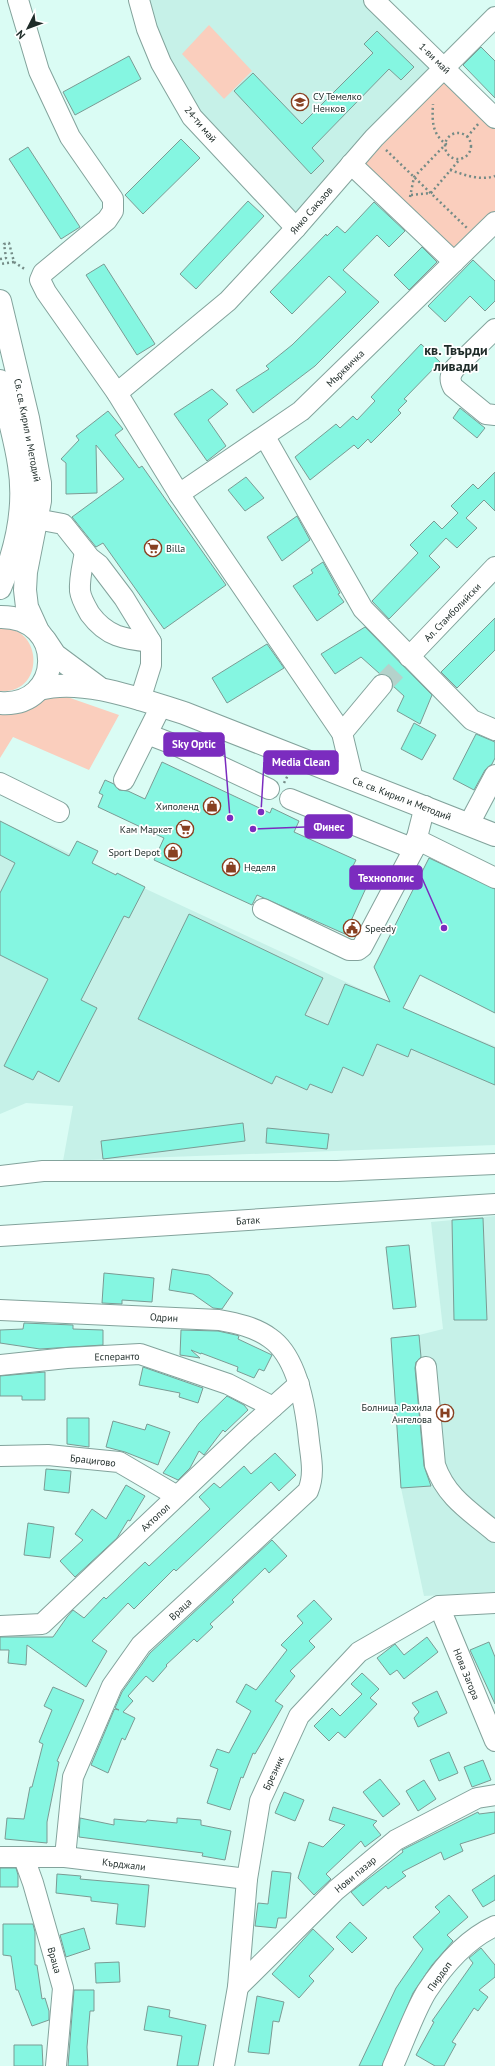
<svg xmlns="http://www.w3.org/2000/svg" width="495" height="2066" viewBox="0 0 495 2066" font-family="'PT Sans',sans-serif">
<rect width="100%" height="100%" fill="#dafcf4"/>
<!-- built -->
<g fill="#c6f1e8">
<polygon points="148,0 366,0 438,69 296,214 204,116 184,88 168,59"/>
<polygon points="0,821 421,1017 495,1046 495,1145 63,1161 73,1106 26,1103 0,1114"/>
<polygon points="495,1216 495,1592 424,1596 401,1488 391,1338 419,1335 443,1329 431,1222"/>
</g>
<!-- green -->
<g fill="#facebd">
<polygon points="209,25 252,71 224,99 182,54"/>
<polygon points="446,80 495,129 495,214 454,255 363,164"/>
<path d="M0,629C42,623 47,694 0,691Z"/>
<polygon points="53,692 119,715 89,770 13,737 0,758 0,714 23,711"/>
</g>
<!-- building -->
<g fill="#85f6e1" stroke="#7b9b94">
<polygon points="377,31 414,67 401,80 389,69 312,148 324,161 311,174 234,91 253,73 302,124 373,53 364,44"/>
<polygon points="481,47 495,61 495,98 463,65"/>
<polygon points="129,56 141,79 75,115 63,92"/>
<polygon points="181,139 200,158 143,214 125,195"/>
<polygon points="28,147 80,227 61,239 9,159"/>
<polygon points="248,201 264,216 196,289 180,274"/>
<polygon points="374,202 405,231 389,247 377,235 343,270 379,302 315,366 253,413 236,390 269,369 266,366 292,345 346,292 329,276 292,314 270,292 326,234 327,236 337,226 345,233"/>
<polygon points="422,247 437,262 409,290 394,275"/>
<polygon points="473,260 495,281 495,301 485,311 470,296 445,322 428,306"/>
<polygon points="104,264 155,344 137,355 86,275"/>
<polygon points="421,344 440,362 404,399 407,401 398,410 401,413 371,443 368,439 358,449 354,445 310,480 295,457 336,424 340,428 353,416 357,420 375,401 371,397"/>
<polygon points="212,389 228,404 208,420 226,446 207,461 174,414"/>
<polygon points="460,408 485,428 477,438 453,418"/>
<polygon points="108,411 123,429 115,435 139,468 142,466 226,585 164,629 103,543 96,547 72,517 124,479 96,445 97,493 66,494 66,463 61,459 79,440 76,436"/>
<polygon points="495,472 495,511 484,500 466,518 477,528 457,548 446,538 429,556 440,567 389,619 372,601 418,553 410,545 434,521 442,529 458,513 451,506 473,484 478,489"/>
<polygon points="246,477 264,498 245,511 228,490"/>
<polygon points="297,516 310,540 282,561 267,537"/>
<polygon points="323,562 340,593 338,594 344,602 317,621 293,586 313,573 311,570"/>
<polygon points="495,618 495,650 457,688 441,672"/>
<polygon points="365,627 432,695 420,724 397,711 404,696 393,686 389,676 380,674 361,657 335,674 321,654"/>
<polygon points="267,644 284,668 227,703 212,678"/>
<polygon points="414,723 436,735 422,760 401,749"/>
<polygon points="476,734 495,742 495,758 492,764 485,770 474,790 453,779"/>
<polygon points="162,762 270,813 272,808 299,821 294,832 356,860 352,868 371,877 345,934 257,895 252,905 154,860 164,838 98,807 103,795 99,793 105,780 114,784 119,790 128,791 145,799"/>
<polygon points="0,821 69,856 77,841 98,851 92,863 116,875 117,873 145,887 129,918 124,916 81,1000 97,1008 59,1082 38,1071 33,1080 4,1066 48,979 0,955 0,893 15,863 0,855"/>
<polygon points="429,858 495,889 495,1013 420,975 403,1008 495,1048 495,1085 411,1049 408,1057 377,1044 363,1076 343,1067 332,1093 310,1084 307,1090 276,1076 272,1084 138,1019 189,914 323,978 305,1015 328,1025 345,984 390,1002 374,967"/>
<polygon points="243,1123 245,1141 103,1159 101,1141"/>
<polygon points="267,1128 329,1134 327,1149 266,1143"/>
<polygon points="483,1218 487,1320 454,1320 452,1220"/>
<polygon points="409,1245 416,1307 393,1309 386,1247"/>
<polygon points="172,1269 209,1275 233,1293 222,1309 213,1308 193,1294 169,1290"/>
<polygon points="104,1273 154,1278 152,1302 122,1300 122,1304 102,1303"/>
<polygon points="24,1323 73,1325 73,1329 103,1330 103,1345 40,1349 0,1343 0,1330 23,1329"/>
<polygon points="181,1330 218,1331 236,1335 239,1336 238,1339 272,1355 264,1371 259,1369 254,1378 237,1371 238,1367 201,1353 201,1354 191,1350 200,1358 180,1355"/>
<polygon points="419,1335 421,1357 416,1362 415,1368 424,1466 431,1486 401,1488 391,1338"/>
<polygon points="143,1367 203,1388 198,1403 179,1397 180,1393 139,1385"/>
<polygon points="45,1372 45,1400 22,1400 22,1396 0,1396 0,1376"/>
<polygon points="227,1396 244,1405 248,1410 225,1432 223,1430 204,1455 199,1451 190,1468 178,1480 163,1473 199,1423"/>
<polygon points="67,1418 89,1418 89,1447 67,1444"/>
<polygon points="113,1421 145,1430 147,1424 170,1432 158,1465 125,1452 106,1447"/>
<polygon points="275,1453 296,1475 279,1491 271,1482 176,1571 174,1569 134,1609 128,1603 92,1641 107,1651 86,1687 27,1645 26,1665 8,1663 9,1650 0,1650 0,1637 53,1637 67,1617 73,1610 84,1618 104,1597 106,1599 145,1562 149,1566 210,1509 199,1497 214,1483 220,1488 244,1466 251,1474"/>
<polygon points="46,1469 71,1471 69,1493 44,1490"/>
<polygon points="126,1485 145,1496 130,1521 128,1520 117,1538 75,1577 60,1561 83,1540 75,1534 92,1509 106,1519"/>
<polygon points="28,1523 54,1527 50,1558 24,1555"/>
<polygon points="272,1540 287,1556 269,1573 265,1568 232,1600 234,1602 210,1624 213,1627 197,1642 194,1639 166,1665 167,1666 153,1682 146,1676 128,1696 133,1701 123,1712 135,1718 125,1740 122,1738 108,1773 91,1765 114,1710 115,1709 119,1710 115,1708 122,1692 150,1653"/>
<polygon points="314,1600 332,1619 309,1641 315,1647 290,1671 295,1676 275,1701 283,1706 255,1754 253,1753 243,1778 241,1777 230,1810 207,1803 218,1769 210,1766 217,1749 229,1753 251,1711 236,1702 246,1684 256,1690 287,1650 281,1645 303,1623 297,1616"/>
<polygon points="427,1637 438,1652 404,1679 397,1670 390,1675 377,1658 395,1644 404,1655"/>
<polygon points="489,1642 495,1657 495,1704 470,1650"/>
<polygon points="362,1673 379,1689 370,1698 377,1704 345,1738 338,1732 329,1741 314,1726 332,1708 340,1716 362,1694 351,1684"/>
<polygon points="53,1687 84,1700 57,1761 59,1762 47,1822 47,1843 5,1839 7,1818 24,1819 30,1787 32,1787 43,1744 39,1742 52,1710 44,1706"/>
<polygon points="437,1691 447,1713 418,1727 414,1718 419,1712 412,1703"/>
<polygon points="449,1752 458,1773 439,1781 430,1760"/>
<polygon points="483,1760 491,1780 472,1787 464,1767"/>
<polygon points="380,1779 400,1804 383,1817 363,1792"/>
<polygon points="424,1780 436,1799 418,1811 406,1791"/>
<polygon points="284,1792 304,1800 295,1821 275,1813"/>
<polygon points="333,1807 377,1821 373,1825 381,1835 365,1847 361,1841 326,1874 331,1879 314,1895 298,1878 309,1842 323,1847 345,1825 329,1820"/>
<polygon points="478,1812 479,1814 495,1812 495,1833 460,1844 463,1851 444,1860 441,1852 402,1872 406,1876 388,1889 386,1886 363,1906 351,1892 403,1852 402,1850"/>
<polygon points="80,1818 114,1825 114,1819 146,1822 147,1820 177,1823 177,1818 201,1820 201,1825 231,1831 225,1860 202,1856 203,1853 79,1837"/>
<polygon points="0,1868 16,1868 18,1875 18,1887 0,1887"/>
<polygon points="272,1871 291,1873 286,1918 278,1918 276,1928 255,1926 258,1903 268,1904"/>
<polygon points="57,1874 81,1876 80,1879 149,1885 145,1927 116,1924 118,1904 91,1901 91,1897 56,1893"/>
<polygon points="495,1875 495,1900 483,1907 472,1890"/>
<polygon points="449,1895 468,1917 447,1935 453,1941 432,1965 413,1993 382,2066 359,2066 396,1988 423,1949 413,1937 440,1912 435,1907"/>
<polygon points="350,1922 367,1938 352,1953 336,1937"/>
<polygon points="3,1924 33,1924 35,1932 35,1965 37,1965 42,1999 45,1998 49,2011 49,2020 32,2026 18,1990 16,1990 11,1956 3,1955"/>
<polygon points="84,1928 90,1949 66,1957 60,1935"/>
<polygon points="313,1929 334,1949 309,1976 314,1981 299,1998 272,1974"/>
<polygon points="481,1948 495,1965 495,1977 479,1990 488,1997 478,2011 474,2008 452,2042 456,2044 444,2066 435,2066 416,2055 434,2022 432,2021 473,1963 469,1958"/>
<polygon points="119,1962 120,1982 96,1983 95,1963"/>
<polygon points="74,1990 94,1990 94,2011 90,2011 87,2047 88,2066 68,2066"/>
<polygon points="257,1996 284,2002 279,2022 273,2021 269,2054 248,2052"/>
<polygon points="148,2006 170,2010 169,2017 206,2025 198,2066 177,2066 182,2036 144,2030"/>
<polygon points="14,2045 42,2045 43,2066 14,2066"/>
</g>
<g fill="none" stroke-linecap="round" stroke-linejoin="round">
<!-- minor-tunnel -->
<polyline stroke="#b4d2cb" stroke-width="20" stroke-dasharray="20 10" stroke-linecap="butt" points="382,685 409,657"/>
<defs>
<g id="minor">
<polyline points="18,0 39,71 70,137 113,199 113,211 107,220 43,273 40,280 46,292 117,393 179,494 342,733 353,779"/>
<polyline points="139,0 147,29 161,63 192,117 296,228"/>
<polyline points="374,0 495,118"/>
<polyline points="351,164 454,262"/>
<path d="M495,329L455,368C450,375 449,379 453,387L486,414L495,415"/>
<polyline points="117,393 228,301 296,228 374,138 495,17"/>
<polyline points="265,437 363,609 472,720 495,730"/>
<polyline points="179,494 301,411 495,222"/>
<polyline points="36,519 63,524 90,558 99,565 124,598 151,642 151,665 140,700"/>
<path d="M85,552C83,564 79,578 80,591C81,599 86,607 90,614C107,637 124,639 151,642"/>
<polyline points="409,657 495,567"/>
<polyline points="342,733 382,685"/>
<polyline points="147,734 173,744 269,789"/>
<polyline points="124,780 161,706"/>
<polyline points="0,783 59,812"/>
<polyline points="290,799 414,849"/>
<polyline points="469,824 495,775"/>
<polyline points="416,839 495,878"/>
<polyline points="263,909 349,950 358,950 362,947 414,849 425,806"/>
<polyline points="0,1176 43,1171 337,1171 495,1164"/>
<polyline points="0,1236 495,1204"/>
<path d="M0,1310L219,1320C236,1323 255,1327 270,1338C298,1357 306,1410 309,1441C311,1458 315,1474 308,1491L141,1645L112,1686L73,1777L65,1857"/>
<polyline points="0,1365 67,1358 140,1354 228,1384 273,1407"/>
<path d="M426,1367L435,1465C446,1497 470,1511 495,1532"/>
<polyline points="0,1456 48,1455 119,1462 177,1496"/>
<polyline points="439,1606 495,1741"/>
<polyline points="0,1626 42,1624 245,1432 299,1384"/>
<polyline points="0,1857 65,1857 247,1879"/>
<polyline points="24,1858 33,1883 63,1988 56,2066"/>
<polyline points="238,1987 336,1890 396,1840 477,1798 495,1795"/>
<polyline points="224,2066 238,1987 247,1879 260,1801 299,1716 359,1652 439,1606 495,1603"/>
<path d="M393,2066C403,2044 415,2010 427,1991C444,1965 467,1939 495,1926"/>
</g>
<g id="major">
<polyline points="0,301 28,418 40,483 40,501 26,572 25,590 27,607 37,629"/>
<path d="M0,381C6,409 15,437 19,465C26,507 16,550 0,588"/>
<path d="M0,617C67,616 64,708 0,703"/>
<polyline points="45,640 55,655 98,687"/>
<path d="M39,689C83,677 142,700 184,713L495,835"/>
</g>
</defs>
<!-- minor casing -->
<use href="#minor" stroke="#83a39c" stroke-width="22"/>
<!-- major casing -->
<use href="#major" stroke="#83a39c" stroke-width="24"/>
<!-- path -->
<g stroke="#748b86" stroke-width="2.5" stroke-dasharray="2 3" stroke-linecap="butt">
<circle cx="458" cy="146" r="13"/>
<polyline points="467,137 479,123"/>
<polyline points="386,150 467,228"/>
<path d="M450,170C465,175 480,181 495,176"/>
<polyline points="411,195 431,193 460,159"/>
<path d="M410,197L414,177L446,144C432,134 432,121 433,104"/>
<polyline points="0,259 6,258 4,244 9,243 14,262 0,264"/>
<polyline points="14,262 26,270"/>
<polyline points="284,783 289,773"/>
</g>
<!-- minor -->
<use href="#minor" stroke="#fff" stroke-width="20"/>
<!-- major -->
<use href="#major" stroke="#fff" stroke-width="22"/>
</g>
<!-- icons -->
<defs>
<symbol id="school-ring" viewBox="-11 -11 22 22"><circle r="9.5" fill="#fff" stroke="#884021" stroke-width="1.5"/><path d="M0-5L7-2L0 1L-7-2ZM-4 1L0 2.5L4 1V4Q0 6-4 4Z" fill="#884021"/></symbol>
<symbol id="supermarket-ring" viewBox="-11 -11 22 22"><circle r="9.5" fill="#fff" stroke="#884021" stroke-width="1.5"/><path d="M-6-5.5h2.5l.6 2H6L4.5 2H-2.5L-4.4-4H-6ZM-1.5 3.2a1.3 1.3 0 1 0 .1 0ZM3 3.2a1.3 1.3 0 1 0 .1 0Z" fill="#884021"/></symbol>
<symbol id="shop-ring" viewBox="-11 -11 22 22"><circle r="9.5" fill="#fff" stroke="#884021" stroke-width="1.5"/><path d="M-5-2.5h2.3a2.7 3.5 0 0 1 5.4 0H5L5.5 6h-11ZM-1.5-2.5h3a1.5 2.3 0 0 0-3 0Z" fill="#884021"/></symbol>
<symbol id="civic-ring" viewBox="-11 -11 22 22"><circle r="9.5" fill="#fff" stroke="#884021" stroke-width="1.5"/><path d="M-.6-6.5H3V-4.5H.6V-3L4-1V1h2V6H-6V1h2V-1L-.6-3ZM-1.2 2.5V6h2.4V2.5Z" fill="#884021"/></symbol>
<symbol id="hospital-ring" viewBox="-11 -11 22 22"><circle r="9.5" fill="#fff" stroke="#884021" stroke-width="1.5"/><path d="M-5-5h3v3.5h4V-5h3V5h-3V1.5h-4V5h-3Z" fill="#884021"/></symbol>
</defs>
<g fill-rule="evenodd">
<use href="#school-ring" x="290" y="92" width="20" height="20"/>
<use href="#supermarket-ring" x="143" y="538" width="20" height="20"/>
<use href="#shop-ring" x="202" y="796" width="20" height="20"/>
<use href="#supermarket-ring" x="175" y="819" width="20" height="20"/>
<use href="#shop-ring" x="163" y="842" width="20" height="20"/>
<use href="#shop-ring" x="221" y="857" width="20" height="20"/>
<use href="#civic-ring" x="342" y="918" width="20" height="20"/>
<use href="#hospital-ring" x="435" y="1403" width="20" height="20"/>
</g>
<g text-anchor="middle" stroke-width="3.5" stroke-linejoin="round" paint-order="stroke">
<!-- street labels -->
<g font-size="10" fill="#1e2b28" stroke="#fff">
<text transform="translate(435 58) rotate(44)" y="4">1-ви май</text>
<text transform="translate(201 124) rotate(50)" y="4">24-ти май</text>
<text transform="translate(311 210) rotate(-49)" y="4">Янко Сакъзов</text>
<text transform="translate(345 368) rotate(-44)" y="4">Мърквичка</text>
<text transform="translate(28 430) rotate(79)" y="4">Св. св. Кирил и Методий</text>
<text transform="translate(452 612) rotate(-46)" y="4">Ал. Стамболийски</text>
<text transform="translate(402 798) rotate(21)" y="4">Св. св. Кирил и Методий</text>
<text transform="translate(248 1220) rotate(-4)" y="4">Батак</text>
<text transform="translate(164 1317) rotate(3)" y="4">Одрин</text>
<text transform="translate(117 1356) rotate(-1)" y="4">Есперанто</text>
<text transform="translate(93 1460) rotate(7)" y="4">Брацигово</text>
<text transform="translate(155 1517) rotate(-43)" y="4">Ахтопол</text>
<text transform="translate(180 1609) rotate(-43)" y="4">Враца</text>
<text transform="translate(467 1674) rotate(68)" y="4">Нова Загора</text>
<text transform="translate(273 1773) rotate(-65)" y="4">Брезник</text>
<text transform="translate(124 1864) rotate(7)" y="4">Кърджали</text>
<text transform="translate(355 1874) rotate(-40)" y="4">Нови пазар</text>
<text transform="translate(55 1960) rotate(74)" y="4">Враца</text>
<text transform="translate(439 1976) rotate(-54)" y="4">Пирдоп</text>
</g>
<!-- poi labels -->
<g font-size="10" fill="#1e2b28" stroke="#fff" text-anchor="start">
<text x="313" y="100">СУ Темелко<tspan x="313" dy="12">Ненков</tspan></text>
<text x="166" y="552">Billa</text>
<text x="199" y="810" text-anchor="end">Хиполенд</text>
<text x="172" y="833" text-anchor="end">Кам Маркет</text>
<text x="160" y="856" text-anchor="end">Sport Depot</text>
<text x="244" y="871">Неделя</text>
<text x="365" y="932">Speedy</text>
<text x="432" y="1411" text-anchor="end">Болница Рахила<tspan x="432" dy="12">Ангелова</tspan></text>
</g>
<!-- district labels -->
<g font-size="14" font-weight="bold" fill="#1e2b28" stroke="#fff">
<text x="456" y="355">кв. Твърди<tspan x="456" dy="16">ливади</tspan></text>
</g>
</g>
<!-- callouts -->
<path fill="none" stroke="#7b2cbf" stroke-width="1.5" d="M230 818L224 744M261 812L264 762M253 829L305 827M444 928L422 878"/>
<g fill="#7b2cbf" stroke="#fff" stroke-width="1.5">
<circle cx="230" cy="818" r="4"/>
<circle cx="261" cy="812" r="4"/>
<circle cx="253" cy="829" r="4"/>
<circle cx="444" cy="928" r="4"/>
</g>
<g fill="#7b2cbf" stroke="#7b2cbf" stroke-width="1.5">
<rect x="164" y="733" width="60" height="23" rx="4"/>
<rect x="264" y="751" width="74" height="23" rx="4"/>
<rect x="305" y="815" width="47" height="23" rx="4"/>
<rect x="350" y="866" width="72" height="23" rx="4"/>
</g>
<g font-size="11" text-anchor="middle" font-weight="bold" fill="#fff">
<text x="194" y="748">Sky Optic</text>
<text x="301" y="766">Media Clean</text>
<text x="329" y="831">Финес</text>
<text x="386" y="882">Технополис</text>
</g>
<!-- north arrow -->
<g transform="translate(28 28) rotate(228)" stroke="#ffffff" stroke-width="3" paint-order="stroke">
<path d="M0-3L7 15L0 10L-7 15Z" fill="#1e2b28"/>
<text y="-6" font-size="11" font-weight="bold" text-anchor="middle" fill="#1e2b28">N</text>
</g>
</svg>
